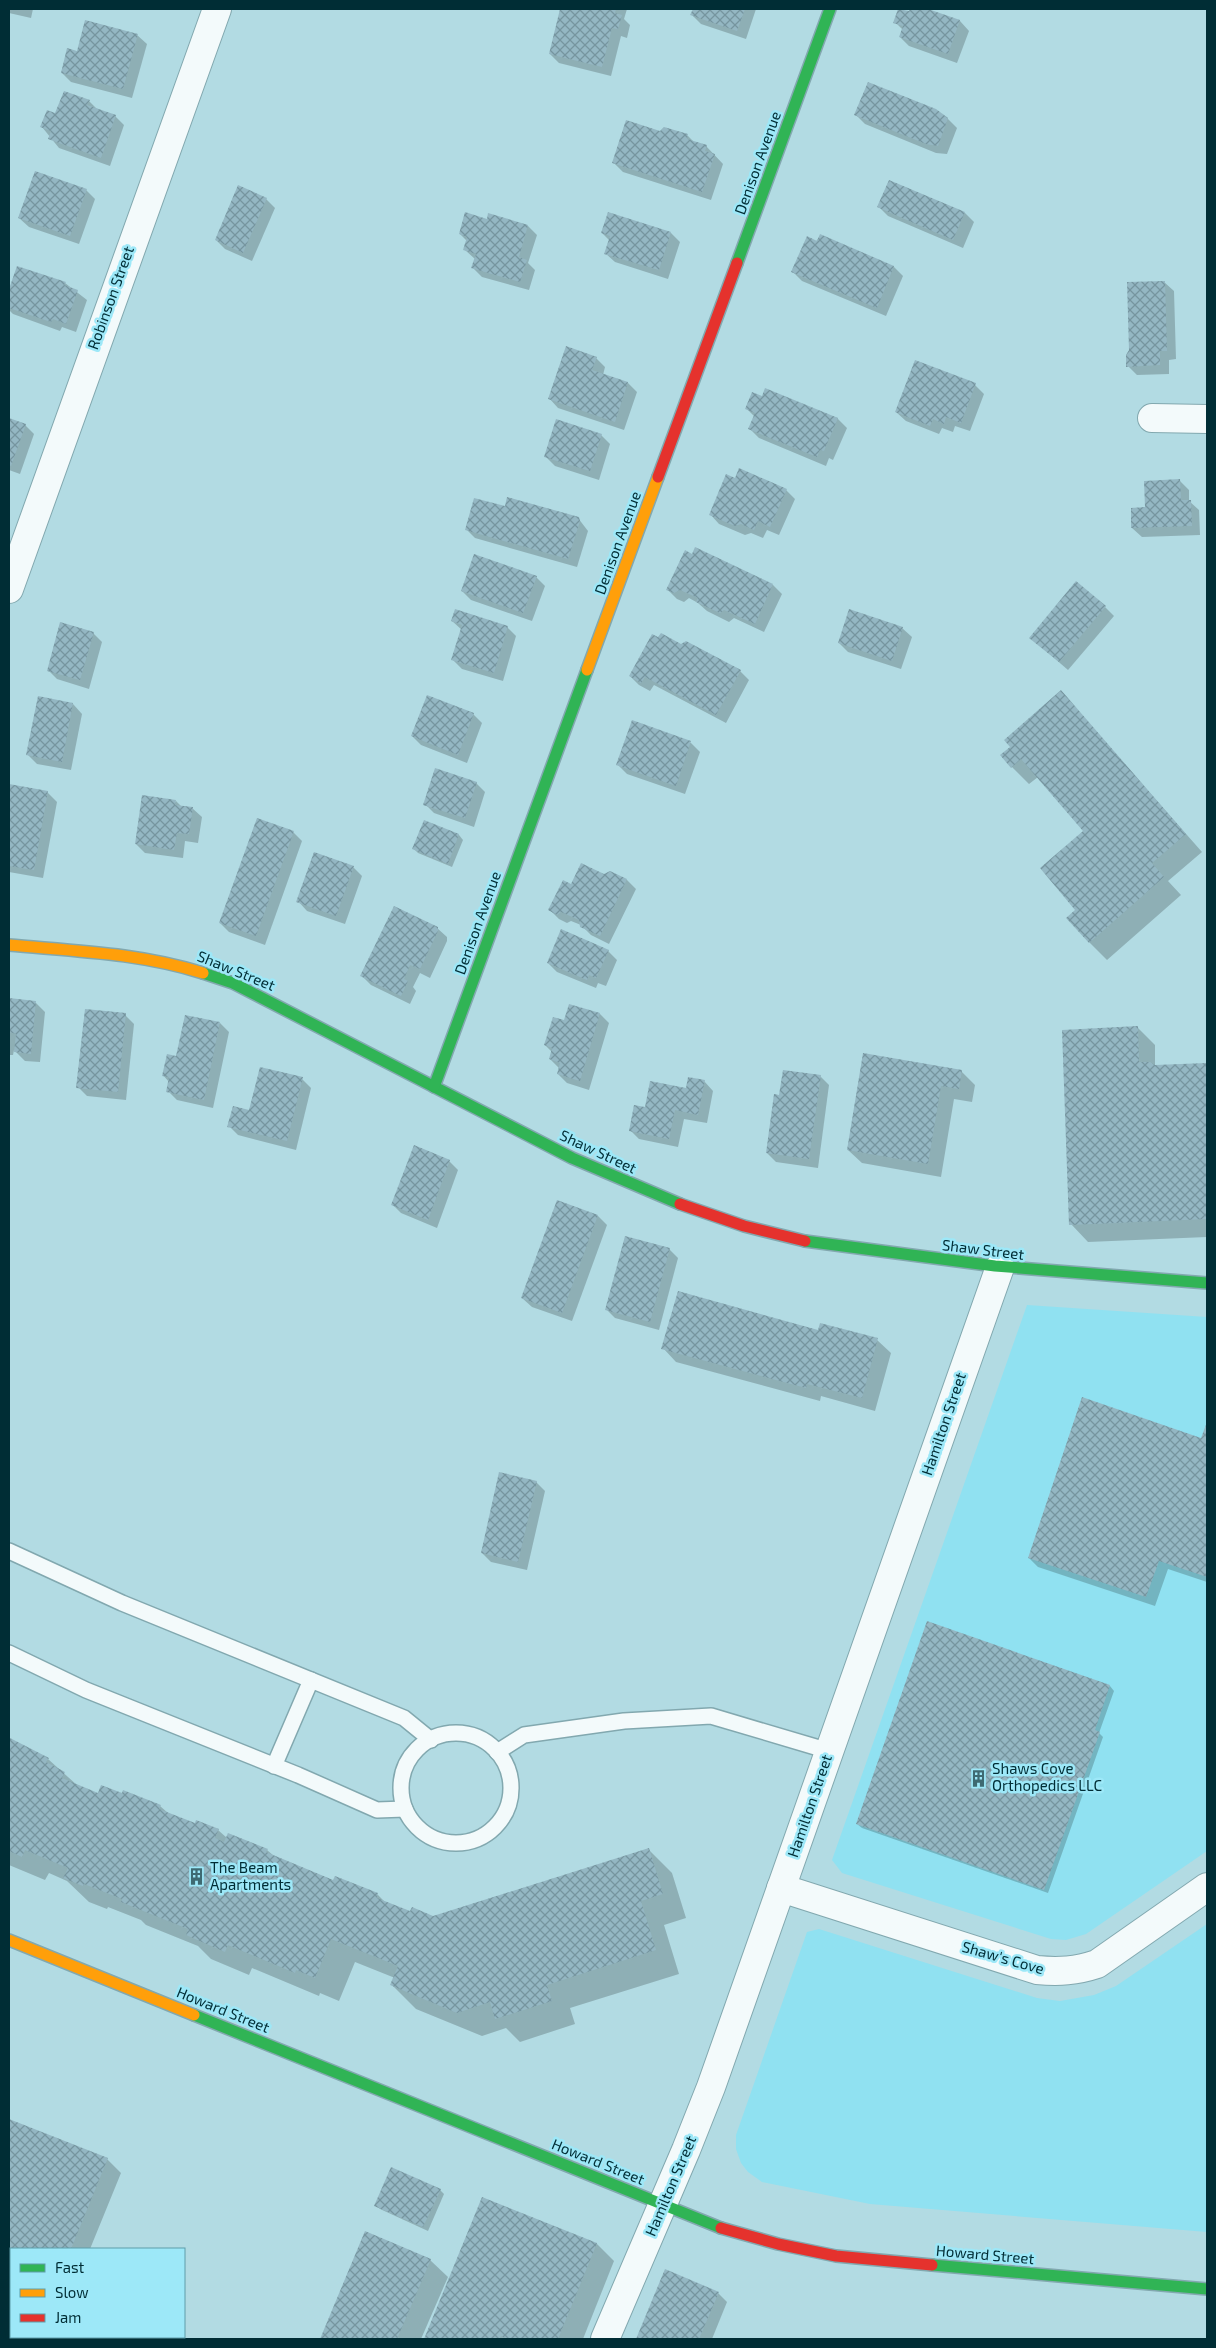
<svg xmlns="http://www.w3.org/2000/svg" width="1216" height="2348" viewBox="0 0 1216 2348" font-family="'Exo 2',sans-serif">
<defs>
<pattern id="building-cross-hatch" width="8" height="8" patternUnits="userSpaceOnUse" patternTransform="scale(1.25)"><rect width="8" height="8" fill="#94b7c3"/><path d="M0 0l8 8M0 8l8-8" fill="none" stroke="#76959f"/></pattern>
</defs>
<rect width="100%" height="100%" fill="#b2dbe3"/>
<!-- built -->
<g fill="#90e1f1">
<polygon points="1027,1305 1207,1317 1207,1851 1086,1934 1066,1940 1051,1939 842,1873 832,1860"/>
<polygon points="1207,1924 1207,2232 870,2204 762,2182 748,2172 741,2163 736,2149 736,2135 807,1932 819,1929 1037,1998 1060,2001 1094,1995 1116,1986"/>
</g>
<!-- shadow -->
<g fill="#0003">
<polygon points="9,9 33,9 31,18 9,13"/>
<polygon points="562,9 627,9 624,19 630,25 627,38 621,36 611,76 559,63 550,54"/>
<polygon points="694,9 756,9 746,39 701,24 692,15"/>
<polygon points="911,9 924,9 960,21 969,31 957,63 909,46 900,37 903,30 895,22 909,13"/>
<polygon points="137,35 147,44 132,98 71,82 62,73 78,52"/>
<polygon points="89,101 98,110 115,116 124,125 110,166 59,148 42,127 56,115"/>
<polygon points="856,115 948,119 957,128 947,154 936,153 865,124"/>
<polygon points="660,133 688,136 695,143 706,146 723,164 711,200 623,172 614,163"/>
<polygon points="890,182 965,213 974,222 963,248 888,216 879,207"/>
<polygon points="86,190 95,199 79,244 29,227 19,218"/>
<polygon points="266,199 275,208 252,261 225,249 216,240"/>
<polygon points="488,220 528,226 537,235 528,263 535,270 529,290 482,277 473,268 475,259 465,250 467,241 460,234"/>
<polygon points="602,233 671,233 680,242 668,279 615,262 605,253 610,241"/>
<polygon points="820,236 894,267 903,276 886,316 802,281 793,272"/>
<polygon points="18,267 65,283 87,300 76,332 62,327 60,331 13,314 9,310 9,293"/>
<polygon points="1164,282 1174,291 1176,359 1169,360 1169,374 1137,375 1128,366"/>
<polygon points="596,358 605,367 603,375 628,383 637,392 624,430 558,408 549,398"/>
<polygon points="975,385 984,394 970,431 955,426 953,432 942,428 939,434 906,421 896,412"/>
<polygon points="763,397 838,419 847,428 833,460 829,458 826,466 759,438 750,429 754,416 747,409"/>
<polygon points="9,420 25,425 34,434 20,474 9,470"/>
<polygon points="601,435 610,444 599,480 555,466 546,457"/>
<polygon points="735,479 786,490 795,499 779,535 767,530 763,538 751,533 745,535 719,524 710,514"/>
<polygon points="1180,481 1189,490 1189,501 1199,510 1200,535 1142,537 1132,528 1146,509"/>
<polygon points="578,518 588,531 577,567 475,538 466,529"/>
<polygon points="536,577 545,586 532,621 471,600 462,591"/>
<polygon points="773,585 782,594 764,632 734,618 729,622 707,611 698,603 689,598 684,602 677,599 668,590"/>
<polygon points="1105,607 1114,616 1068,670 1031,638"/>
<polygon points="452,621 507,627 516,636 503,681 462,669 453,660 462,630"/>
<polygon points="902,628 912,637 901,669 848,652 839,643"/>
<polygon points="93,633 102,642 89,689 57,679 48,670"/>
<polygon points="681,645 740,671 749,680 726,723 654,685 650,691 639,685 630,676"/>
<polygon points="1061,692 1202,852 1168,881 1181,895 1107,960 1089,942 1077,910 1085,831 1038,777 1029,784 1012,767 1012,747"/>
<polygon points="39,698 73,704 82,714 71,770 37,764 28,755"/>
<polygon points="473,714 482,723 467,763 421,745 412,736"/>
<polygon points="633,722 691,743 700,752 685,794 627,774 618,765"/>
<polygon points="476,783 485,792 474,827 434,813 425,804"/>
<polygon points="9,785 48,793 57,802 43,878 9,872"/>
<polygon points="176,801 182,807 192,808 202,817 198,843 185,841 183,858 145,853 136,844"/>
<polygon points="425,822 459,835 463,840 452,867 418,853 414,849"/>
<polygon points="293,832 302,841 265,945 229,932 220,923"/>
<polygon points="353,867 362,876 345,924 307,911 298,901"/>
<polygon points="610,872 627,880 636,889 609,944 591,935 581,925 571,921 567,923 559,919 550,910"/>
<polygon points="437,928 447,937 447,941 430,978 420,973 413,987 416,991 410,1004 371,985 362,976"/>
<polygon points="608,951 617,960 606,986 598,983 596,988 557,972 548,963"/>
<polygon points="9,1000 36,1003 45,1012 40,1062 25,1061 14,1050 13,1055 9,1055"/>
<polygon points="600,1014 609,1023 589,1090 567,1083 558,1074 560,1069 550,1059 552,1052 545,1045 565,1021"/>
<polygon points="125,1015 134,1024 126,1100 87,1096 78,1087"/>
<polygon points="220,1023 229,1032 213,1108 177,1100 168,1091 169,1082 163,1075 176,1058"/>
<polygon points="1137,1027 1155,1045 1155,1066 1207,1064 1207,1237 1088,1242 1071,1224"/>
<polygon points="961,1071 975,1085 972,1102 954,1099 941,1177 862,1163 848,1150"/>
<polygon points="820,1076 829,1085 818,1168 776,1162 767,1153 780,1097"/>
<polygon points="302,1079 311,1088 296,1150 238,1135 229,1126"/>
<polygon points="704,1081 713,1091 707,1123 684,1119 678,1147 639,1139 630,1130 646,1109"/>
<polygon points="449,1161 458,1170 437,1228 401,1213 392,1204"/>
<polygon points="558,1201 598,1216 607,1225 572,1321 532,1307 522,1298"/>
<polygon points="669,1249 678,1258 659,1330 615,1318 606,1309"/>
<polygon points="819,1332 877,1340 891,1353 875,1411 821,1396 820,1401 676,1362 663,1348"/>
<polygon points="1207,1424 1207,1582 1168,1569 1155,1606 1038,1567 1029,1558 1202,1439"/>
<polygon points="536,1482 545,1491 527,1570 491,1562 482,1553"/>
<polygon points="928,1623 1110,1686 1114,1691 1099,1733 1103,1737 1048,1893 862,1828 857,1824"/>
<polygon points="10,1740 48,1759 78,1786 99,1795 160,1806 168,1813 196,1825 218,1830 227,1838 267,1850 274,1856 334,1881 336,1877 378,1895 385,1902 411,1912 433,1917 648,1849 672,1873 686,1918 664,1925 679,1974 570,2008 575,2024 520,2042 506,2028 482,2036 416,2009 392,1985 395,1978 355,1962 339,2001 320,1993 319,1996 252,1968 249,1975 211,1959 198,1946 146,1925 141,1920 108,1907 107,1909 89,1902 67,1881 49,1873 45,1880 9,1865"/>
<polygon points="9,2120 107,2159 121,2173 90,2249 11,2249 11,2264 9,2263"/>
<polygon points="440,2190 444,2194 428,2231 380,2209 376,2205"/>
<polygon points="483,2198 597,2244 614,2261 583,2339 426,2339"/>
<polygon points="366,2233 430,2260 448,2277 421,2339 321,2339"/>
<polygon points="665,2271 718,2293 727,2302 712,2339 637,2339"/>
</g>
<!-- building -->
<g fill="url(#building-cross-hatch)">
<polygon points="560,9 616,9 615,13 622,15 618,29 612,28 602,67 549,54"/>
<polygon points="693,9 745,9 737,31 690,15"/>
<polygon points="898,9 909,11 910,9 928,9 960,20 948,54 899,37 903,26 893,23"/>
<polygon points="85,20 138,34 123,89 61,73 67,48 77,51"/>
<polygon points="868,82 936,109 948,118 938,146 926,144 854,115"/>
<polygon points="64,91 90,100 87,105 116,115 101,158 48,139 51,131 40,127 47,110 55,113"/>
<polygon points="626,120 660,131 664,127 688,134 687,139 707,145 705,151 715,154 702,192 612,163"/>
<polygon points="35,171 87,189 70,236 18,218"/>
<polygon points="889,180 965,212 953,240 877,207"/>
<polygon points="238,185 267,198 243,253 215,240"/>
<polygon points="465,212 487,219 488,213 528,225 519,257 527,260 520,282 471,268 476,254 463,250 467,237 459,234"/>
<polygon points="608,212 671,232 659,270 604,254 610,236 601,233"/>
<polygon points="820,234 894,266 877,308 791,272 807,236 817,241"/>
<polygon points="17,266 66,282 64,285 78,290 66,324 53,319 51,322 9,308 9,289"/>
<polygon points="1165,281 1167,351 1160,351 1160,365 1126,367 1126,355 1129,350 1127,282"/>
<polygon points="566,346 597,357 592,370 628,382 615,422 548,399"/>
<polygon points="915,360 976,383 961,423 946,417 944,424 933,419 930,426 895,412"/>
<polygon points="765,388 838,418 824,451 820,450 817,457 748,429 755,413 745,409 752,392 762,396"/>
<polygon points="9,418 26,424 11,466 9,465"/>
<polygon points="556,419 602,434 590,471 544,457"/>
<polygon points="739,468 787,489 770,527 758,521 754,530 741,524 735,526 709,515 726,474 735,478"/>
<polygon points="1180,479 1181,500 1191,500 1192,526 1131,528 1131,508 1145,507 1144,481"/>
<polygon points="507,497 579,517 580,521 568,559 465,530 474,498 505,506"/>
<polygon points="695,547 773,584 755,624 724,610 720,613 696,602 698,598 680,590 674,593 666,590 685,550 692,554"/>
<polygon points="474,554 537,576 523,613 461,591"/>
<polygon points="1076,581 1106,606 1059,662 1029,638"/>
<polygon points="455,609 508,626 494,673 451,660 462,625 451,621"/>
<polygon points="849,609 903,627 892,661 838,643"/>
<polygon points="60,622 94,632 80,680 47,671"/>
<polygon points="661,633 681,644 686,641 741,670 716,715 645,677 641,683 629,676 652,634 658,637"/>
<polygon points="1061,690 1186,834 1152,863 1164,877 1089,943 1066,918 1075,910 1040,868 1083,831 1021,759 1011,768 1000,755 1010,747 1004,740"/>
<polygon points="427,695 474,713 458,755 411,736"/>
<polygon points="38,696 73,703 62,762 26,755"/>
<polygon points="632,720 691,741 676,786 616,765"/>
<polygon points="435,768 477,782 465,818 423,805"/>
<polygon points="9,784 48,791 34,870 9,866"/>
<polygon points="142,795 176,800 175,805 193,807 189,834 177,833 174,850 135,844"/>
<polygon points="257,818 294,831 256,936 219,923"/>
<polygon points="424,820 459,834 448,864 412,849"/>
<polygon points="314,852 354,866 336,916 296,902"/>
<polygon points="581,863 604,874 610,871 627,879 600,936 580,927 579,920 561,912 557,915 548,910 563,880 571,884"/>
<polygon points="394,906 438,927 438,931 420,969 410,965 404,979 408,981 401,996 360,976"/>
<polygon points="561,929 609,950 596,978 589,975 587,980 547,963"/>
<polygon points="9,998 36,1001 31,1054 14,1052 16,1034 9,1032"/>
<polygon points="569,1004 600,1013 580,1081 557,1074 560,1063 549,1059 552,1048 544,1045 553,1017 564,1020"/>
<polygon points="85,1009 126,1013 118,1092 76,1088"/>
<polygon points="185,1015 220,1022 204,1100 166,1092 169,1077 162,1076 167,1054 176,1056"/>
<polygon points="1138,1026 1139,1062 1150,1062 1155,1065 1207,1063 1207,1219 1069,1225 1062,1030"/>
<polygon points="863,1053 962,1070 959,1089 941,1086 928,1164 847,1150"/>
<polygon points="260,1067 303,1077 287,1141 227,1127 233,1106 249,1110"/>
<polygon points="783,1070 821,1075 809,1159 766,1153 774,1094 779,1095"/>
<polygon points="688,1077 705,1080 698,1115 675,1110 669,1139 629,1131 634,1105 645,1107 650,1081 686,1088"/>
<polygon points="414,1145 450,1160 428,1220 391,1205"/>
<polygon points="557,1200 598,1215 562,1313 521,1298"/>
<polygon points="625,1236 670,1248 650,1322 605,1310"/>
<polygon points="678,1291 818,1330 820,1323 878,1338 862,1398 807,1384 806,1388 661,1349"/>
<polygon points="1082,1397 1201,1438 1207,1422 1207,1577 1159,1561 1146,1597 1028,1558"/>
<polygon points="499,1472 537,1481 518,1562 481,1553"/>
<polygon points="927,1621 1110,1685 1095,1730 1100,1732 1044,1890 856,1824"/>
<polygon points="10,1738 49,1758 46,1762 65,1772 62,1778 98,1793 101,1785 122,1793 123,1790 161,1805 159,1809 195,1823 196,1820 219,1829 215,1838 224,1842 228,1833 268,1849 266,1852 333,1880 335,1876 378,1893 377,1898 410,1911 412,1907 433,1916 649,1848 663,1894 641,1901 656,1950 547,1985 552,2001 495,2019 490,2002 457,2013 390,1985 398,1966 331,1939 315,1978 296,1970 295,1973 228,1945 225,1952 186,1935 188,1929 121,1902 122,1899 84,1884 83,1886 63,1878 68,1868 25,1850 22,1857 9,1851"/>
<polygon points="9,2119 108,2158 71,2249 11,2249 11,2257 9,2256"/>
<polygon points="391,2167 441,2189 423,2227 374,2206"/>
<polygon points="482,2197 597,2243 558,2339 508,2339 501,2336 499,2339 424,2339"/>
<polygon points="365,2231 431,2259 397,2339 320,2339"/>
<polygon points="665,2269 719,2292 699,2339 636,2339"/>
</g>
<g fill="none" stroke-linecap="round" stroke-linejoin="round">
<defs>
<g id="lane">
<polyline points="9,1551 122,1603 404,1718 431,1740"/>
<polyline points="9,1653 86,1690 298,1775 377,1810 405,1809"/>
<circle cx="456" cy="1788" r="55"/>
<polyline points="497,1752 524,1735 624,1721 711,1716 829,1751"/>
<polyline points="274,1766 311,1680"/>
</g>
<g id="street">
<polyline points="1152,418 1207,419"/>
<polyline points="9,589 217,9"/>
<path d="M781,1888L1037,1970C1059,1972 1076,1971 1097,1964L1207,1887"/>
<polyline points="605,2339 686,2150 711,2087 1000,1267"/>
</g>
<g id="fast">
<polyline points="737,263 830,9"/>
<polyline points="203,973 233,983 572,1158 680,1204"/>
<polyline points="434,1087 587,670"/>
<polyline points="805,1241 995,1266 1207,1283"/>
<polyline points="194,2015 721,2228"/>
<polyline points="932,2265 1207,2289"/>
</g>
<g id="slow">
<polyline points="587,670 658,477"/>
<path d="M9,945C75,951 140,953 203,973"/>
<polyline points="9,1940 194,2015"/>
</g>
<g id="jam">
<polyline points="658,477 737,263"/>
<polyline points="680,1204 744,1226 805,1241"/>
<polyline points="721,2228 778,2244 836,2256 932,2265"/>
</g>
</defs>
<!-- lane casing -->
<use href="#lane" stroke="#82a8af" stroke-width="18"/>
<!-- street casing -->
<use href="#street" stroke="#82a8af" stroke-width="30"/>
<!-- fast casing -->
<use href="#fast" stroke="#82a8af" stroke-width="14"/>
<!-- slow casing -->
<use href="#slow" stroke="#82a8af" stroke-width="14"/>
<!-- jam casing -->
<use href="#jam" stroke="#82a8af" stroke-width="14"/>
<!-- lane -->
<use href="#lane" stroke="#f3fafb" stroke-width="15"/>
<!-- street -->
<use href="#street" stroke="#f3fafb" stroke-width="28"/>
<!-- fast -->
<use href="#fast" stroke="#30b455" stroke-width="11"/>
<!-- slow -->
<use href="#slow" stroke="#ff9f0a" stroke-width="11"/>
<!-- jam -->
<use href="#jam" stroke="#e5322d" stroke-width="11"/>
</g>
<!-- icons -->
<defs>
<symbol id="building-bare" viewBox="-9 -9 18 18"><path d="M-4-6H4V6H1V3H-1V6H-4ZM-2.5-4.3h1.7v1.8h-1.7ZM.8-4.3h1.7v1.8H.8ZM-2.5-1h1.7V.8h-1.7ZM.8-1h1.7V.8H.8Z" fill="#3e6a72" stroke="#9de8f8" stroke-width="2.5" paint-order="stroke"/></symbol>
</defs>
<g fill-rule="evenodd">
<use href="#building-bare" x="966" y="1766" width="25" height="25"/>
<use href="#building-bare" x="184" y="1864" width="25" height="25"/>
</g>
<g text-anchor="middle" stroke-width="5" stroke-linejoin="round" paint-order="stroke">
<!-- street labels -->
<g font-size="15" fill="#002d35" stroke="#9de8f8">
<text transform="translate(758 163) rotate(-70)" y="5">Denison Avenue</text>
<text transform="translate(111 298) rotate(-70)" y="5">Robinson Street</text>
<text transform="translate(618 543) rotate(-70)" y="5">Denison Avenue</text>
<text transform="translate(478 923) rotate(-70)" y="5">Denison Avenue</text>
<text transform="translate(236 971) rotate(22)" y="5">Shaw Street</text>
<text transform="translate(598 1152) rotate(25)" y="5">Shaw Street</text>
<text transform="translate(983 1250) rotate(7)" y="5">Shaw Street</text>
<text transform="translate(944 1424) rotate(-71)" y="5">Hamilton Street</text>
<text transform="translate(810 1806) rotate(-71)" y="5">Hamilton Street</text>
<text transform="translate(1003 1958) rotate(16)" y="5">Shaw's Cove</text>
<text transform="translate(223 2010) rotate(22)" y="5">Howard Street</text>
<text transform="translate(598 2162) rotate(22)" y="5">Howard Street</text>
<text transform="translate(671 2186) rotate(-67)" y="5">Hamilton Street</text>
<text transform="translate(985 2255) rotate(5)" y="5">Howard Street</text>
</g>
<!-- poi labels -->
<g font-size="15" fill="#002d35" stroke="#9de8f8" text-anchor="start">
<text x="992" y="1774">Shaws Cove<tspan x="992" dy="17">Orthopedics LLC</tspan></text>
<text x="210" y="1873">The Beam<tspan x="210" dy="17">Apartments</tspan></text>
</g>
</g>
<!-- border -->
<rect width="1216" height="2348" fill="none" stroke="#002d35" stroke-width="20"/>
<!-- legend -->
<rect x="10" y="2248" width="175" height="90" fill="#9de8f8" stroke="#5e9daa"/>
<rect x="20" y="2264" width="25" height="8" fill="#30b455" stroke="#5e9daa"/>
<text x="55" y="2273" font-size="15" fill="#002d35">Fast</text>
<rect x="20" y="2289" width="25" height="8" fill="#ff9f0a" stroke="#5e9daa"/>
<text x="55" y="2298" font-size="15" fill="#002d35">Slow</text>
<rect x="20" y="2314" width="25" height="8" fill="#e5322d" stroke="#5e9daa"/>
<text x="55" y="2323" font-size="15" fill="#002d35">Jam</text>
</svg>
